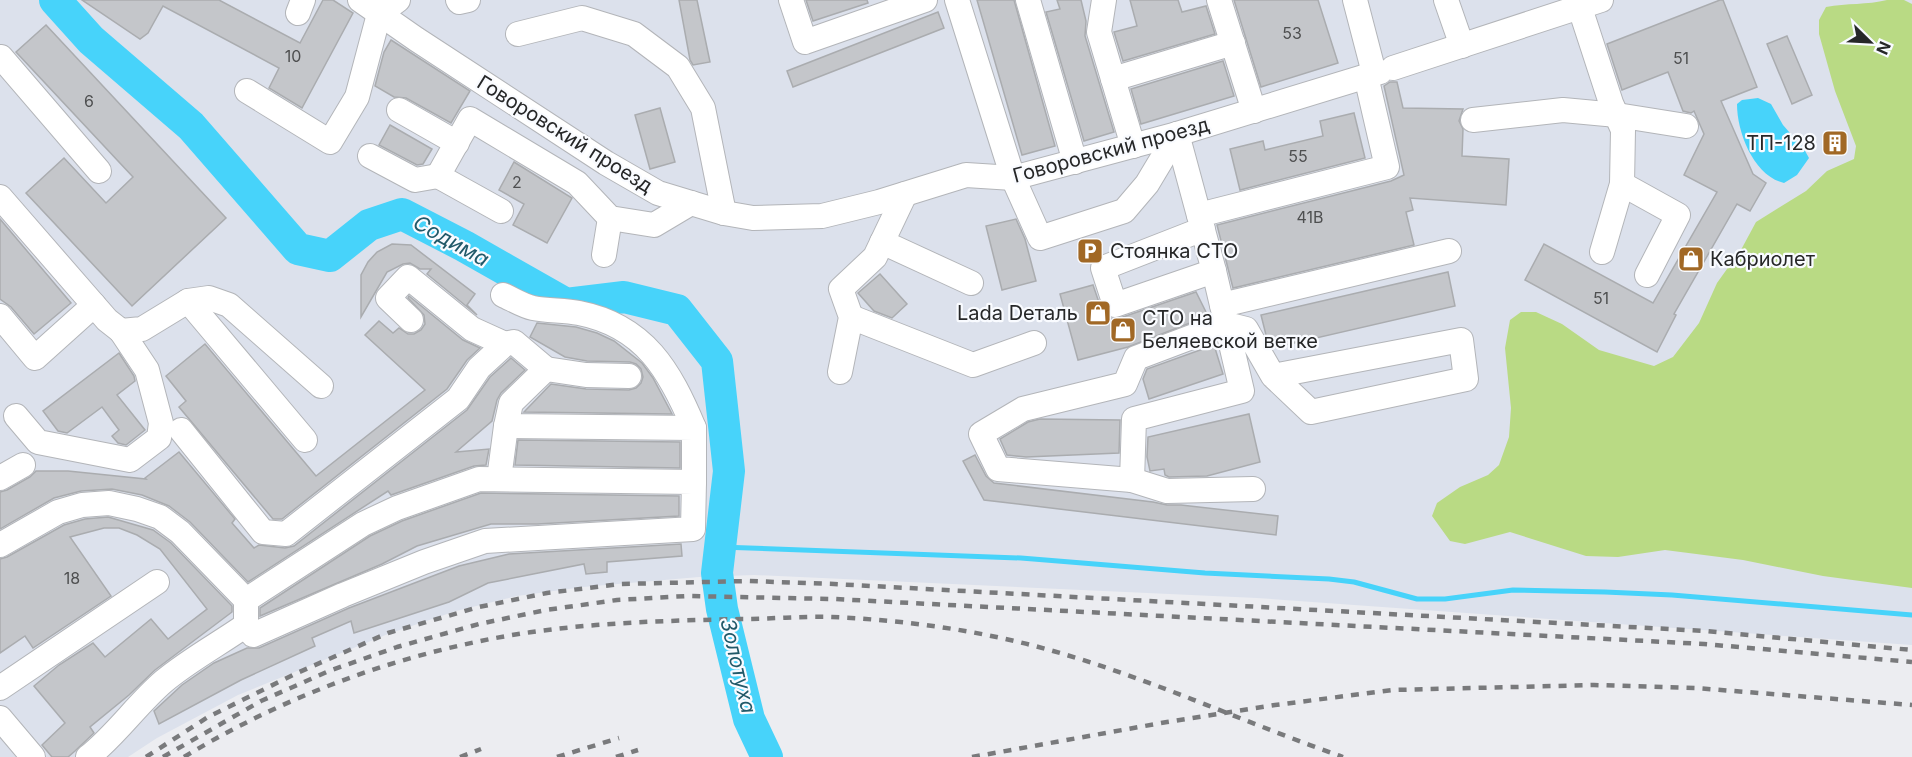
<svg xmlns="http://www.w3.org/2000/svg" width="1912" height="757" viewBox="0 0 1912 757" font-family="Inter,sans-serif">
<rect width="100%" height="100%" fill="#ecedf1"/>
<!-- built -->
<polygon fill="#dce1ec" points="0,0 1912,0 1912,645 1257,598 754,575 699,577 583,587 517,596 456,611 388,634 238,695 157,738 128,757 0,757"/>
<!-- green -->
<path fill="#b9da84" d="M1887,0H1904L1912,4V588L1823,576L1743,560L1665,550L1618,557L1586,556L1510,532L1465,544L1450,541L1432,516L1437,503L1460,487L1488,475L1499,465L1509,437L1511,408L1505,348L1510,320L1521,312H1536L1562,324L1599,350L1654,366L1673,357L1699,323L1717,283L1742,248L1756,222L1806,191L1827,171L1854,159L1856,146L1835,91L1819,34V20L1826,7C1847,3 1867,5 1887,0Z"/>
<!-- water -->
<path fill="#47d3fa" d="M1758,98L1771,104L1783,125L1804,149L1809,158L1797,175L1784,183C1754,176 1737,133 1737,104L1742,100Z"/>
<g fill="none" stroke-linecap="round" stroke-linejoin="round">
<!-- stream -->
<polyline stroke="#47d3fa" stroke-width="5" points="720,547 1021,558 1205,573 1329,579 1354,582 1417,599 1445,599 1513,590 1605,592 1672,595 1912,615"/>
<!-- river -->
<polyline stroke="#47d3fa" stroke-width="32" points="55,0 91,40 191,126 298,249 330,256 369,225 402,214 464,246 566,304 624,297 677,310 717,361 729,471 717,573 722,609 749,719 767,757"/>
</g>
<!-- building -->
<g fill="#c4c6ca" stroke="#aaacaf" stroke-width="1.5">
<polygon points="82,0 219,0 300,43 323,0 333,0 353,13 302,108 269,88 279,68 163,6 148,33 140,39"/>
<polygon points="679,0 697,0 710,62 693,65 690,60"/>
<polygon points="806,0 867,0 868,3 813,21"/>
<polygon points="977,0 1014,0 1055,146 1022,155"/>
<polygon points="1057,0 1081,0 1086,21 1085,36 1114,132 1084,141 1046,12 1060,9"/>
<polygon points="1130,0 1178,0 1182,12 1206,6 1215,34 1123,61 1114,32 1137,26"/>
<polygon points="1234,0 1318,0 1338,63 1261,87"/>
<polygon points="1720,0 1723,0 1757,87 1721,101 1753,174 1766,183 1750,211 1737,204 1674,314 1676,315 1657,352 1525,280 1544,244 1653,303 1717,192 1684,175 1704,134 1694,111 1691,113 1683,111 1668,72 1622,90 1607,44"/>
<polygon points="938,12 944,28 793,87 787,71"/>
<polygon points="46,25 226,218 132,306 26,193 64,158 106,203 133,177 16,52"/>
<polygon points="1787,36 1812,95 1792,104 1767,44"/>
<polygon points="391,40 470,91 451,123 406,98 394,97 375,86 384,52"/>
<polygon points="1223,61 1234,96 1141,124 1131,89"/>
<polygon points="1390,82 1397,82 1403,108 1463,109 1459,121 1463,129 1462,156 1509,159 1506,205 1410,198 1413,210 1406,212 1414,245 1233,288 1217,225 1391,181 1404,175 1384,86"/>
<polygon points="660,108 675,162 650,169 635,115"/>
<polygon points="1354,113 1365,158 1240,190 1230,149 1263,141 1265,150 1323,136 1320,121"/>
<polygon points="390,125 432,149 423,164 417,165 379,145"/>
<polygon points="1836,132 1845,146 1833,154 1824,139"/>
<polygon points="514,162 572,198 547,243 513,225 524,204 499,190"/>
<polygon points="0,219 71,303 34,334 11,307 0,299"/>
<polygon points="1016,219 1025,239 1036,281 1002,290 986,226"/>
<polygon points="392,244 411,245 475,294 467,305 477,315 427,274 431,269 420,269 410,263 403,264 387,272 361,317 361,275 368,262 377,252"/>
<polygon points="1448,272 1455,306 1273,348 1266,335 1261,315"/>
<polygon points="880,274 907,304 892,318 874,311 858,293"/>
<polygon points="1093,285 1105,320 1120,318 1196,292 1208,316 1128,347 1078,360 1060,294"/>
<polygon points="409,296 463,340 480,348 467,360 447,389 282,519 273,519 179,407 186,401 166,376 205,344 316,476 425,390 365,335 379,321 393,333 399,328 408,334 414,334 421,330 425,324 424,315 408,298"/>
<polygon points="537,323 576,327 597,333 614,341 642,363 653,378 672,414 524,412 551,384 586,389 629,390 636,388 641,383 643,377 641,369 636,364 630,362 587,361 565,357 530,337"/>
<polygon points="1214,345 1223,374 1149,399 1143,379 1147,369"/>
<polygon points="119,353 134,376 135,381 117,395 145,430 126,445 118,443 112,436 119,430 102,407 67,433 58,431 43,411"/>
<polygon points="511,358 525,370 501,393 497,400 492,421 456,452 489,449 486,465 474,466 391,495 388,491 248,582 190,522 169,506 142,495 112,489 81,491 54,498 0,529 0,492 7,490 30,477 36,471 68,471 146,479 145,478 179,452 235,519 232,523 254,548 259,545 285,548 294,546 467,410 490,377"/>
<polygon points="1249,414 1260,462 1207,476 1169,477 1165,475 1164,469 1150,471 1147,457 1148,437"/>
<polygon points="1040,419 1120,420 1119,453 1026,457 1007,455 1000,439 1028,422"/>
<polygon points="518,440 680,442 680,468 515,465"/>
<polygon points="975,455 986,476 994,483 1153,502 1167,505 1181,505 1278,516 1276,535 984,500 963,461"/>
<polygon points="481,493 679,496 679,516 537,524 491,524 417,546 382,564 260,616 260,608 370,536 402,521"/>
<polygon points="108,517 153,530 171,543 232,606 232,612 155,670 129,695 90,727 94,733 75,751 68,757 52,757 42,745 65,723 34,686 59,665 93,643 105,657 151,619 168,639 207,609 160,549 137,535 119,528 104,528 70,537 111,596 33,648 25,636 0,653 0,559 7,557 64,525 85,519"/>
<polygon points="681,544 682,556 607,562 607,572 586,574 584,564 488,583 449,602 354,633 351,621 312,638 315,646 241,680 159,724 154,711 182,685 214,663 247,648 259,648 349,608 459,566 509,554"/>
</g>
<g fill="none" stroke-linecap="round" stroke-linejoin="round">
<defs>
<g id="minor">
<polyline points="360,0 416,39 606,163 658,193 724,213 753,218 822,216 879,202 966,175 1013,178 1177,134 1380,72"/>
<polyline points="458,0 459,2 468,0"/>
<polyline points="791,0 805,42 925,0"/>
<polyline points="957,0 1013,178 1040,238 1124,211 1147,184 1177,134"/>
<polyline points="1028,0 1075,162"/>
<polyline points="1104,0 1099,32 1133,146"/>
<polyline points="1219,0 1254,111"/>
<polyline points="1355,0 1374,73"/>
<polyline points="1446,0 1462,46"/>
<polyline points="1580,8 1611,103 1623,130 1622,184 1678,215 1647,275"/>
<polyline points="298,13 303,0"/>
<polyline points="518,34 582,18 634,34 678,67 703,108 724,213"/>
<polyline points="1,57 99,171"/>
<polyline points="1393,68 1601,0"/>
<polyline points="1113,79 1233,43"/>
<polyline points="247,91 330,142 357,97 379,14 398,0"/>
<polyline points="399,110 457,143"/>
<polyline points="1473,120 1563,110 1617,115 1686,126"/>
<polyline points="1177,134 1214,271 1115,305 1103,268 1203,229"/>
<polyline points="370,156 415,180 438,176"/>
<polyline points="0,197 107,320 121,331 142,329 188,301 209,298 229,305 321,386"/>
<polyline points="501,211 438,176 470,119 577,183 610,218 654,225 691,203"/>
<polyline points="1199,215 1387,167 1366,76"/>
<polyline points="882,242 971,283"/>
<polyline points="1602,252 1622,184"/>
<polyline points="604,255 610,218"/>
<polyline points="1214,271 1242,391 1134,419 1132,480 998,469 981,434 1023,409 1125,384 1136,358 1226,324 1246,329 1273,376 1461,340 1466,379 1311,412 1273,376"/>
<path d="M503,295C512,299 523,306 533,308C548,311 564,310 579,313C645,326 670,371 694,428"/>
<polyline points="188,301 305,440"/>
<polyline points="1222,305 1449,251"/>
<polyline points="0,316 35,358 94,305"/>
<polyline points="851,317 973,365 1034,343"/>
<polyline points="411,320 388,298 408,277 472,329 505,344"/>
<polyline points="546,369 586,375 629,376"/>
<polyline points="840,372 851,317 841,289 875,257 905,194"/>
<polyline points="16,416 38,442 130,460 159,438 161,423 147,370 121,331"/>
<polyline points="181,430 263,532 286,534 458,399 479,368 505,344 514,342 546,369 511,403 506,426 694,428 694,482"/>
<polyline points="0,478 23,465"/>
<polyline points="499,479 506,426"/>
<polyline points="1132,480 1167,491 1253,489"/>
<path d="M0,545L58,512L82,505L109,503L137,509L160,517L180,532L246,600V625C219,644 189,660 164,681C137,704 116,735 88,757"/>
<polyline points="246,625 253,635 343,595 424,562 485,541 693,529 694,482 479,479 397,508 363,524 246,600"/>
<polyline points="0,688 157,582"/>
<polyline points="0,718 33,757"/>
</g>
</defs>
<!-- minor casing -->
<use href="#minor" stroke="#b3b5b9" stroke-width="26"/>
<!-- minor -->
<use href="#minor" stroke="#fff" stroke-width="24"/>
<!-- rail -->
<g stroke="#797a7c" stroke-width="4.5" stroke-dasharray="8 8" stroke-linecap="butt">
<polyline points="146,757 208,717 297,673 388,633 479,607 547,593 620,584 748,581 834,584 1705,631 1912,650"/>
<polyline points="163,757 261,701 329,671 397,647 479,624 546,610 617,600 687,596 834,599 1704,644 1912,662"/>
<path d="M184,757C273,703 374,663 476,642C563,623 653,621 741,619C771,619 802,616 832,617C901,620 969,629 1035,646C1141,674 1240,721 1343,757"/>
<polyline points="460,757 481,749"/>
<polyline points="557,757 619,738"/>
<polyline points="616,757 638,750"/>
<polyline points="972,757 1167,722 1275,705 1393,690 1594,685 1696,688 1912,705"/>
</g>
</g>
<!-- icons -->
<defs>
<symbol id="building-square" viewBox="-11 -11 22 22"><rect x="-9" y="-9" width="18" height="18" rx="4" fill="#a16825" stroke="#f9fbff"/><path d="M-4-6H4V6H1V3H-1V6H-4ZM-2.5-4.3h1.7v1.8h-1.7ZM.8-4.3h1.7v1.8H.8ZM-2.5-1h1.7V.8h-1.7ZM.8-1h1.7V.8H.8Z" fill="#fff"/></symbol>
<symbol id="parking-square" viewBox="-11 -11 22 22"><rect x="-9" y="-9" width="18" height="18" rx="4" fill="#a16825" stroke="#f9fbff"/><path d="M-3.5-5.5H1a3.5 3.5 0 0 1 0 7H-1V5.5H-3.5ZM-1-3.4V-.6H.8a1.4 1.4 0 0 0 0-2.8Z" fill="#fff"/></symbol>
<symbol id="shop-square" viewBox="-11 -11 22 22"><rect x="-9" y="-9" width="18" height="18" rx="4" fill="#a16825" stroke="#f9fbff"/><path d="M-5-2.5h2.3a2.7 3.5 0 0 1 5.4 0H5L5.5 6h-11ZM-1.5-2.5h3a1.5 2.3 0 0 0-3 0Z" fill="#fff"/></symbol>
</defs>
<g fill-rule="evenodd">
<use href="#building-square" x="1820" y="128" width="30" height="30"/>
<use href="#parking-square" x="1075" y="236" width="30" height="30"/>
<use href="#shop-square" x="1676" y="244" width="30" height="30"/>
<use href="#shop-square" x="1083" y="298" width="30" height="30"/>
<use href="#shop-square" x="1108" y="315" width="30" height="30"/>
</g>
<g text-anchor="middle" stroke-width="4.5" stroke-linejoin="round" paint-order="stroke">
<!-- number labels -->
<g font-size="16" fill="#4e4f50">
<text x="1292" y="39">53</text>
<text x="293" y="62">10</text>
<text x="1681" y="64">51</text>
<text x="89" y="107">6</text>
<text x="1298" y="162">55</text>
<text x="517" y="188">2</text>
<text x="1310" y="223">41В</text>
<text x="1601" y="304">51</text>
<text x="72" y="584">18</text>
</g>
<!-- street labels -->
<g font-size="20" fill="#262728" stroke="#f9fbff">
<text transform="translate(565 134) rotate(32)" y="7">Говоровский проезд</text>
<text transform="translate(1111 150) rotate(-15)" y="7">Говоровский проезд</text>
</g>
<!-- poi labels -->
<g font-size="20" fill="#262728" stroke="#f9fbff" text-anchor="start">
<text x="1816" y="150" text-anchor="end">ТП-128</text>
<text x="1110" y="258">Стоянка СТО</text>
<text x="1710" y="266">Кабриолет</text>
<text x="1078" y="320" text-anchor="end">Lada Dеталь</text>
<text x="1142" y="325">СТО на<tspan x="1142" dy="23">Беляевской ветке</tspan></text>
</g>
<!-- water labels -->
<g font-size="21" font-style="italic" fill="#215969" stroke="#f9fbff">
<text transform="translate(451 241) rotate(29)" y="7">Содима</text>
<text transform="translate(738 666) rotate(77)" y="7">Золотуха</text>
</g>
</g>
<!-- north arrow -->
<g transform="translate(1870 42) rotate(114)" stroke="#f9fbff" stroke-width="4.5" paint-order="stroke">
<path d="M0-4.5L10 22L0 15L-10 22Z" fill="#262728"/>
<text y="-9" font-size="16" font-weight="bold" text-anchor="middle" fill="#262728">N</text>
</g>
</svg>
